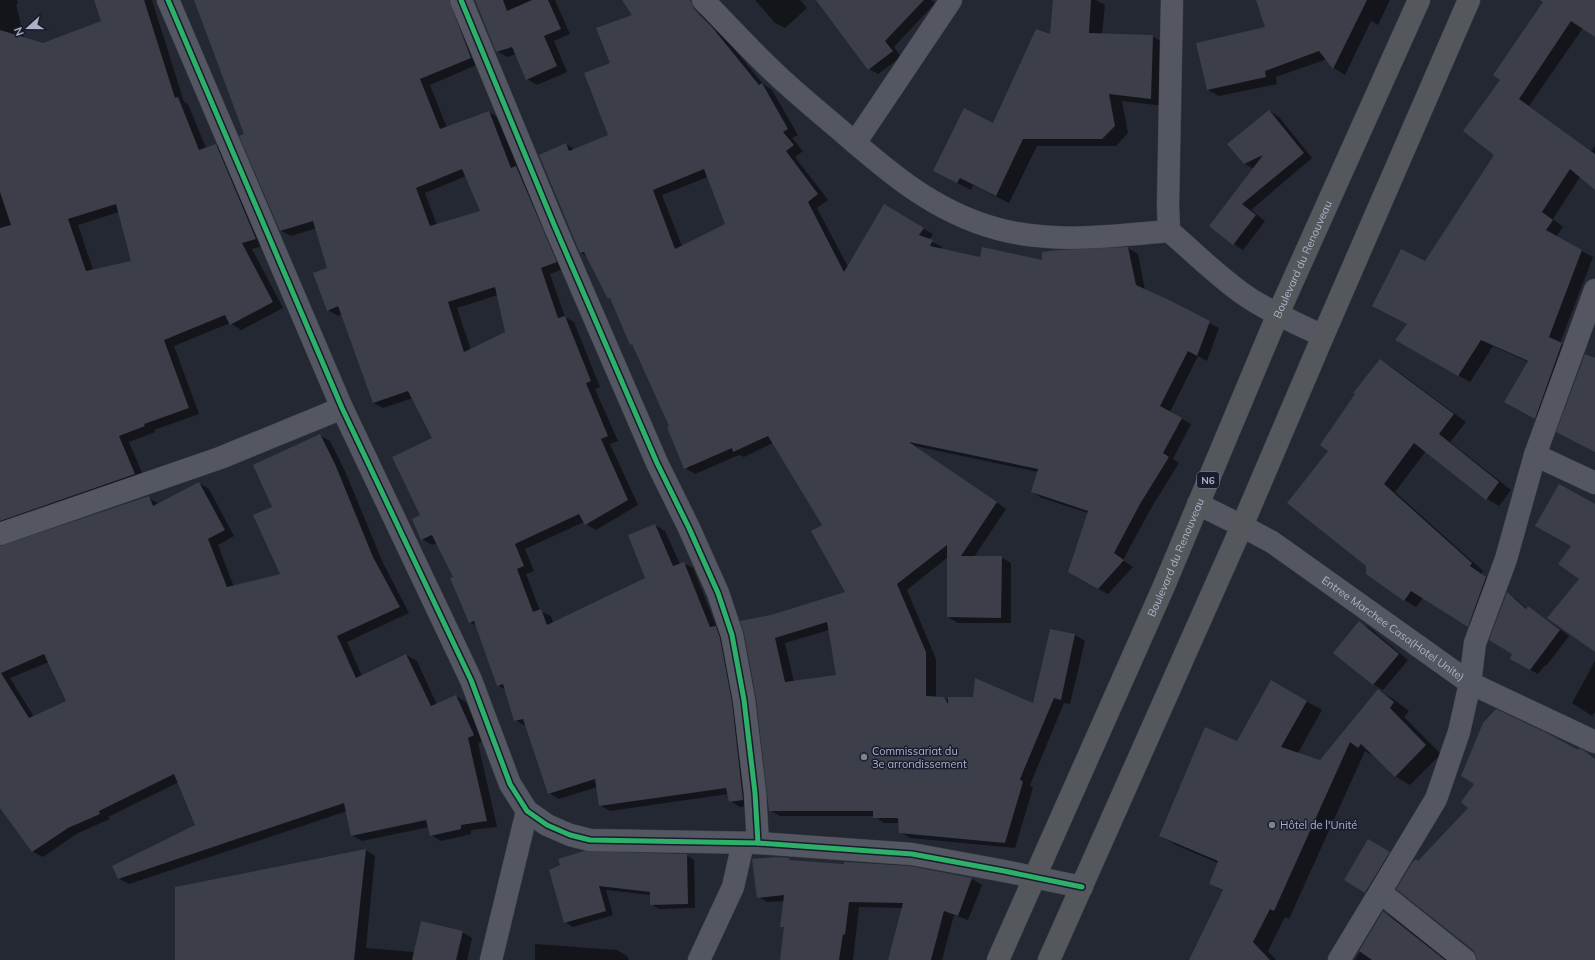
<svg xmlns="http://www.w3.org/2000/svg" width="1595" height="960" viewBox="0 0 1595 960" font-family="Mulish,sans-serif">
<rect width="100%" height="100%" fill="#242833"/>
<!-- shadow -->
<g fill="#0007" fill-rule="evenodd">
<path d="M0,0H17L18,4H16L24,38L43,44L102,21L99,0H152L184,102L188,104L206,148L216,145L226,151L266,245L252,249L283,308L241,330L230,323L174,346L199,414L154,430L155,432L129,442L145,480L0,533ZM119,212L133,262L93,270L78,225Z"/>
<path d="M195,0H460L481,63L430,85L447,128L489,112L499,118L518,168L526,173L566,268L550,274L565,317L574,322L600,387L595,389L618,441L610,444L638,505L596,530L586,524L584,522L525,549L534,571L526,574L540,611L551,616L553,623L647,578L655,525L665,531L680,564L683,563L693,568L717,628L726,633L752,805L740,807L730,801L728,794L610,811L600,805L597,787L559,799L549,793L526,726L515,720L506,690L498,685L477,626L470,622L455,577L437,543L432,545L422,539L421,516L434,438L413,398L383,408L374,403L342,314L338,316L328,310V269L317,228L291,236L281,231ZM466,176L482,212L437,225L425,193ZM498,295L506,332L471,350L457,308Z"/>
<polygon points="476,0 555,0 570,34 554,41 567,72 537,85 527,79 516,54 507,57 497,51"/>
<path d="M624,0H675L704,16L722,34L763,84L772,90L798,135L792,138L803,151L795,157L828,200L817,208L848,267L884,206L933,234L929,240L942,247L941,249L980,258L1043,262L1128,248L1138,254L1145,290L1219,328L1207,361L1198,356L1170,412L1191,424L1173,459L1179,463L1150,510L1123,560L1133,567L1108,594L1079,578L1088,513L1042,498L1032,492L1038,472L915,446L1006,509L974,557H1001L1011,563V623H958L948,617V557L907,590L936,659V697L944,698L948,700L1034,705L1050,630L1075,635L1085,641L1070,704L1064,703L1030,785L1033,788L1015,848L910,838L900,832L899,823H884L874,816H780L770,810L771,616L846,592L823,526L773,443L744,457L739,455L695,474L685,468L670,426L612,300L609,299L588,257L581,253L566,144L575,150L610,135L611,64L633,15ZM708,177L726,224L682,246L662,195ZM829,630L837,676L794,682L785,643Z"/>
<polygon points="755,0 800,0 807,8 785,28 775,23"/>
<polygon points="817,0 931,0 935,3 894,47 901,57 878,74 869,69"/>
<polygon points="1054,0 1096,0 1105,5 1102,34 1152,36 1166,44 1164,106 1122,101 1128,133 1116,146 1037,146 1009,203 973,185 971,190 934,171 994,125 1051,36"/>
<polygon points="1257,0 1390,0 1378,25 1371,21 1345,75 1334,68 1327,59 1276,77 1277,84 1219,96 1208,90 1266,28"/>
<polygon points="1542,0 1595,0 1595,36 1583,28 1529,106 1591,151 1595,146 1595,189 1580,177 1553,219 1563,227 1556,237 1593,257 1560,343 1573,351 1546,425 1506,402 1528,362 1493,346 1470,382 1396,340 1408,324 1425,263 1496,155 1502,80 1544,2"/>
<polygon points="1269,111 1279,117 1312,158 1251,210 1265,221 1243,250 1234,244 1210,226 1254,169 1245,164"/>
<polygon points="1380,360 1392,367 1466,422 1450,442 1511,490 1499,506 1487,499 1426,451 1395,492 1483,571 1481,574 1498,585 1480,633 1423,598 1416,607 1404,600 1367,566 1329,451"/>
<path d="M319,435L330,441L345,471L383,563L409,613L347,642L362,676L406,655L417,661L437,705L456,696L466,702L483,741L478,743L497,827L471,830V834L441,841L431,835L429,827L362,841L352,835L347,811L129,884L118,878L196,825L179,782L108,817L110,819L78,833L43,857L33,852L0,806V547L148,497L159,504L199,483L209,489L234,536L218,545L234,587L281,574L273,507ZM49,662L67,702L34,717L10,678Z"/>
<polygon points="1508,594 1516,599 1527,609 1528,607 1537,613 1569,636 1546,666 1545,665 1538,674 1511,659 1513,654"/>
<polygon points="1360,623 1370,628 1408,660 1383,690 1373,684"/>
<polygon points="1595,661 1595,712 1592,716 1572,703"/>
<polygon points="1272,682 1322,710 1298,753 1321,761 1378,690 1393,699 1409,711 1404,717 1441,754 1410,785 1395,776 1373,756 1365,751 1289,919 1285,917 1268,951 1276,960 1190,960 1223,891 1210,884 1218,863 1176,845 1161,836 1238,742"/>
<polygon points="1368,840 1399,858 1375,898 1345,880"/>
<polygon points="366,850 375,856 366,948 415,952 462,932 472,938 467,960 176,960"/>
<polygon points="686,855 694,860 695,908 659,909 651,904 651,895 606,890 613,915 573,927 565,922 550,870"/>
<polygon points="788,859 794,862 910,867 972,879 982,885 968,920 954,915 942,960 889,960 902,908 859,907 853,960 781,960 785,928 782,926 785,901 767,902 758,897"/>
<polygon points="1384,912 1395,919 1447,960 1355,960"/>
<polygon points="535,944 617,950 627,956 629,960 535,960"/>
</g>
<!-- building -->
<g fill="#3c3f49" fill-rule="evenodd">
<path d="M94,0H144L175,98L178,97L199,150L216,144L256,239L242,243L273,302L230,325L225,315L164,340L189,408L144,424L145,426L119,436L135,474L0,521V228L11,225L0,192V30L43,43L101,21ZM116,204L131,261L86,271L68,219Z"/>
<path d="M194,0H449L471,58L420,79L440,129L489,111L511,168L516,166L557,262L541,268L558,318L565,316L591,381L586,383L608,436L601,439L628,500L585,525L579,514L515,544L524,566L517,569L533,612L541,609L547,625L645,578L628,535L655,524L673,566L684,562L710,627L716,626L720,638L732,702L743,800L729,802L726,788L599,806L595,779L548,794L523,719L514,721L503,684L497,686L474,621L469,623L450,578L453,577L432,535L421,540L412,519L420,515L392,457L432,438L408,391L373,403L338,306L327,311L313,273L327,268L313,221L280,231L239,136L244,134ZM462,169L480,211L430,226L416,188ZM495,287L505,332L464,352L448,302Z"/>
<polygon points="475,0 503,0 507,11 532,0 548,0 561,29 544,36 557,66 526,80 512,47 496,52"/>
<path d="M622,0H690L694,9L712,27L759,85L762,83L788,129L783,132L794,145L786,151L818,194L808,202L844,272L884,204L924,228L919,235L933,240L930,246L980,257L982,247L1042,260V252L1058,250L1128,247L1136,285L1169,300L1210,321L1197,356L1188,351L1160,406L1182,418L1163,453L1169,457L1140,504L1114,553L1124,560L1098,589L1068,572L1088,511L1031,492L1038,469L909,442L997,502L961,556H1002L1001,618L947,617V545L897,584L926,652V696L944,697L948,704V697H973L975,678L1033,703L1050,629L1075,634L1061,700L1054,698L1020,779L1023,782L1005,843L899,833L898,818H873V811H769L756,698L744,633L740,621L771,615L845,592L811,531L822,525L768,436L733,452L732,448L684,469L667,427L669,426L632,344L630,345L610,298L608,299L584,252L580,253L539,155L566,143L569,151L608,135L584,73L610,63L596,28L632,15ZM704,169L725,224L675,249L653,190ZM827,622L836,675L785,682L775,638Z"/>
<polygon points="816,0 924,0 885,41 893,51 868,70"/>
<polygon points="1053,0 1091,0 1089,33 1153,35 1151,99 1109,94 1115,126 1102,139 1023,139 996,196 960,178 957,183 933,171 964,108 993,123 1036,29 1050,34"/>
<polygon points="1256,0 1367,0 1333,69 1319,51 1265,71 1266,77 1207,90 1196,43 1265,27"/>
<polygon points="1540,0 1595,0 1595,37 1571,21 1519,99 1595,154 1595,190 1570,169 1542,212 1553,220 1546,230 1582,250 1549,337 1562,343 1535,419 1504,402 1528,361 1481,340 1458,376 1395,340 1407,324 1372,306 1401,249 1425,261 1494,155 1463,131 1500,80 1493,75 1543,2"/>
<polygon points="1269,110 1304,153 1242,204 1256,215 1233,245 1209,226 1263,155 1244,164 1227,144"/>
<polygon points="1585,354 1595,358 1595,452 1556,432"/>
<polygon points="1380,359 1454,414 1439,434 1499,482 1486,500 1414,443 1384,484 1472,563 1470,566 1486,577 1468,627 1411,591 1404,601 1366,574 1366,566 1287,503 1328,451 1320,445 1355,394 1353,393"/>
<path d="M320,434L335,464L373,557L400,607L337,636L356,678L406,654L431,706L456,695L474,735L468,738L487,821L461,825V829L430,836L426,820L351,836L344,803L118,879L112,866L195,825L174,774L99,811L100,814L68,828L32,852L0,808V546L149,496L153,506L199,482L225,530L208,539L227,587L280,574L253,515L272,507L253,465ZM44,654L66,701L29,718L1,673Z"/>
<polygon points="1559,484 1595,504 1595,652 1547,618 1579,579 1558,564 1571,546 1535,526"/>
<polygon points="1507,592 1526,609 1528,606 1560,630 1530,670 1510,659 1512,654 1489,640"/>
<polygon points="1359,621 1399,654 1373,685 1333,653"/>
<polygon points="1271,680 1307,701 1281,747 1320,760 1378,689 1394,702 1390,708 1426,745 1395,777 1361,744 1358,748 1350,742 1274,911 1270,909 1253,942 1270,960 1189,960 1223,890 1209,884 1218,861 1159,836 1205,727 1237,741"/>
<polygon points="1496,709 1547,733 1578,750 1579,748 1583,750 1595,759 1595,960 1477,960 1476,955 1473,950 1396,889 1412,863 1416,859 1418,861 1468,808 1461,802 1474,784 1461,776 1483,723"/>
<polygon points="1368,839 1390,852 1365,893 1344,880"/>
<polygon points="366,849 354,960 175,960 175,887"/>
<polygon points="584,851 687,854 688,904 650,905 650,892 599,886 606,911 564,923 549,870 560,865 558,859"/>
<polygon points="776,857 789,858 789,860 844,864 844,862 846,862 910,866 972,878 958,916 944,911 931,960 888,960 903,903 849,902 845,935 843,934 839,960 780,960 784,927 780,927 784,895 757,898 752,859"/>
<polygon points="1383,911 1445,960 1372,960 1359,951"/>
<polygon points="421,921 463,931 456,960 412,960"/>
</g>
<g fill="none" stroke-linecap="round" stroke-linejoin="round">
<defs>
<g id="street">
<polyline points="168,0 342,408 471,680 510,784 527,811 547,825 570,835 590,840 758,843 912,854 1004,871 1082,887"/>
<polyline points="461,0 555,227 657,463 689,528 718,593 732,635 744,700 755,793 758,843"/>
<path d="M703,0C728,25 751,51 777,75C797,94 818,111 839,129C887,171 934,212 998,229C1054,244 1112,236 1169,231"/>
<path d="M1172,0L1168,205L1169,231C1195,253 1220,279 1249,298C1272,313 1298,324 1323,336"/>
<polyline points="855,143 951,0"/>
<polyline points="1535,455 1595,483"/>
<path id="s1" d="M1198,504L1242,526L1272,542L1470,683L1595,742"/>
<polyline points="0,534 220,458 342,408"/>
<polyline points="1380,892 1465,960"/>
<polyline points="491,960 527,811"/>
<polyline points="699,960 733,887 743,843"/>
<polyline points="1339,960 1436,799 1459,732 1470,683 1475,643 1506,559 1535,455 1595,290"/>
</g>
<g id="highway">
<path id="s2" d="M998,960L1164,586L1278,314L1419,0"/>
<polyline points="1049,960 1242,526 1323,336 1469,0"/>
</g>
</defs>
<!-- street casing -->
<use href="#street" stroke="#40434c" stroke-width="23"/>
<!-- highway casing -->
<use href="#highway" stroke="#40444f" stroke-width="23"/>
<!-- street -->
<use href="#street" stroke="#545762" stroke-width="22"/>
<!-- highway -->
<use href="#highway" stroke="#54575b" stroke-width="22"/>
<defs>
<g id="cycleway">
<polyline points="168,0 342,408 471,680 510,784 527,811 547,825 570,835 590,840 758,843 912,854 1004,871 1082,887"/>
<polyline points="461,0 555,227 657,463 689,528 718,593 732,635 744,700 755,793 758,843"/>
</g>
</defs>
<!-- cycleway casing -->
<use href="#cycleway" stroke="#181c2e" stroke-width="8"/>
<!-- cycleway -->
<use href="#cycleway" stroke="#2db169" stroke-width="5"/>
</g>
<!-- markers -->
<g fill="#7c8193" stroke="#181c2e" stroke-width="1.5">
<circle cx="864" cy="757" r="4"/>
<circle cx="1272" cy="825" r="4"/>
</g>
<g text-anchor="middle" stroke-width="3" stroke-linejoin="round" paint-order="stroke">
<!-- shield labels -->
<rect fill="#181c2e" stroke="#808498" stroke-width="1" x="1197" y="472" width="22" height="16" rx="3"/>
<g font-size="10" font-weight="bold" fill="#acb1c6">
<text x="1208" y="484">N6</text>
</g>
<!-- street labels -->
<g font-size="11" fill="#acb1c6" stroke="#181c2e">
<text dy="4" stroke="none"><textPath href="#s2" startOffset="764">Boulevard du Renouveau</textPath></text>
<text dy="4" stroke="none"><textPath href="#s2" startOffset="440">Boulevard du Renouveau</textPath></text>
<text dy="4" stroke="none"><textPath href="#s1" startOffset="232">Entree Marchee Casa(Hotel Unite)</textPath></text>
</g>
<!-- poi labels -->
<g font-size="11" fill="#acb1c6" stroke="#181c2e" text-anchor="start">
<text x="872" y="755">Commissariat du<tspan x="872" dy="13">3e arrondissement</tspan></text>
<text x="1280" y="829">Hôtel de l'Unité</text>
</g>
</g>
<!-- north arrow -->
<g transform="translate(28 28) rotate(249)" stroke="#181c2e" stroke-width="3" paint-order="stroke">
<path d="M0-3L7 15L0 10L-7 15Z" fill="#acb1c6"/>
<text y="-6" font-size="11" font-weight="bold" text-anchor="middle" fill="#acb1c6">N</text>
</g>
</svg>
